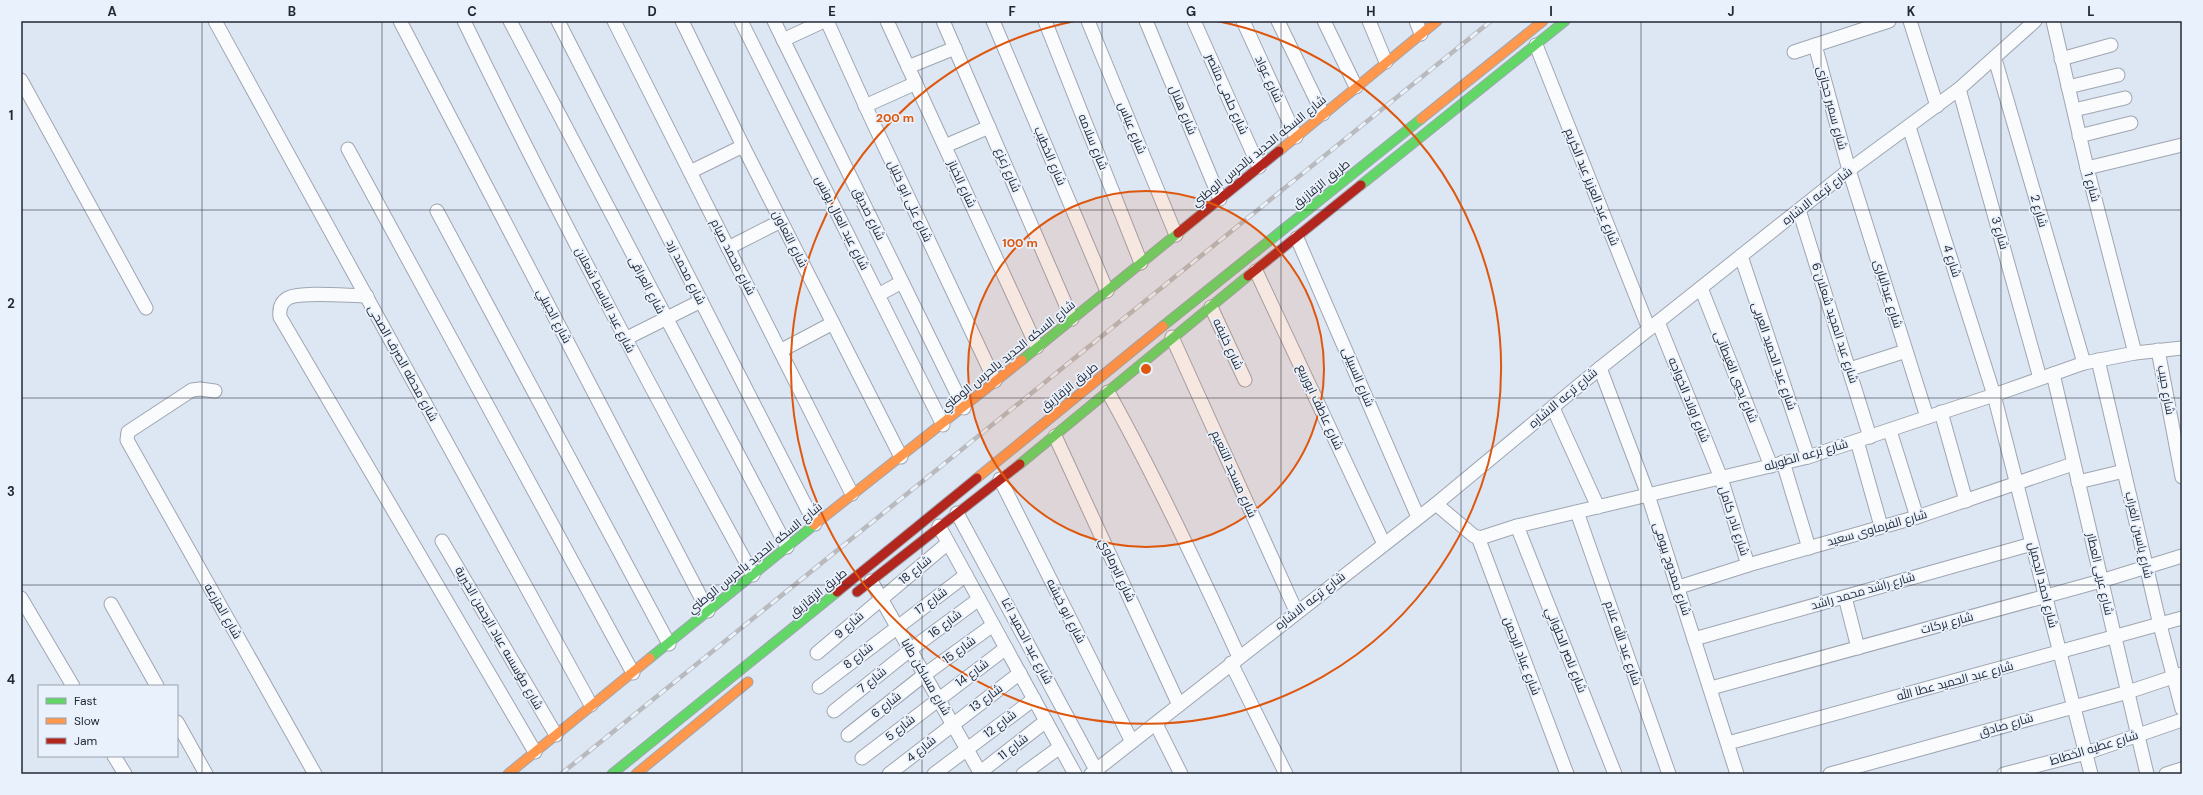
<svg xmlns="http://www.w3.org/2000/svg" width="2203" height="795" viewBox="0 0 2203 795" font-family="'DM Sans',Cairo,sans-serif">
<rect width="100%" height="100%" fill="#dde6f3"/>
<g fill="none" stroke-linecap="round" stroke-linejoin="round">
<defs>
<g id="street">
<polyline points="215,21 591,705"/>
<polyline points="400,21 708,611"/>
<path d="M464,21C555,209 653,392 753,575"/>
<polyline points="510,21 787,547"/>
<polyline points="558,21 815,524"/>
<polyline points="614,21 852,494"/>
<polyline points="682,21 743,146 901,457"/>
<polyline points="741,21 943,425"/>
<polyline points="774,21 964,408"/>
<polyline points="827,21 870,116 995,381"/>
<polyline points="887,21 1037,347"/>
<polyline points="943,21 1072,319"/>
<polyline points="993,21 1107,291"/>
<polyline points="1045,21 1141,263"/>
<polyline points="1088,21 1176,235"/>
<polyline points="1146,21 1220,199"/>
<polyline points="1194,21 1259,167"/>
<polyline points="1243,21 1296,137"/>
<polyline points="1278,21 1323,114"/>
<polyline points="1324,21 1356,87"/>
<polyline points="1369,21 1386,62"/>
<polyline points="1416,21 1421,34"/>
<polyline points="1910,21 1937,106"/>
<polyline points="2053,21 2087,168 2135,353"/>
<polyline points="783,40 824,21"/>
<polyline points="1536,45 1649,329"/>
<polyline points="1815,45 1849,170 1927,417"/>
<polyline points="1794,52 1889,21"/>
<polyline points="1995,59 2084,363"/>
<polyline points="2061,59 2111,45"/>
<polyline points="908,67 955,48"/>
<polyline points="21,80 146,308"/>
<polyline points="2068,87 2118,75"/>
<polyline points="1959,89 2040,378"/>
<polyline points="865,106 916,83"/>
<polyline points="2074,110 2125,98"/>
<polyline points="1909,127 1994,395 2091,774"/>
<polyline points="2079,136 2131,123"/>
<polyline points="945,146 989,127"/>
<polyline points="348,149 633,673"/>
<polyline points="2087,168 2182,145"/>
<polyline points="690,172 743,146"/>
<polyline points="1799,210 1870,437"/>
<polyline points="437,211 669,644"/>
<polyline points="1297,238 1418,517"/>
<polyline points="728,248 781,221"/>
<polyline points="1741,256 1808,457"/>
<polyline points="1256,271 1384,544"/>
<polyline points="1701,288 1771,466"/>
<polyline points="878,295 902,282"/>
<path d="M367,296C349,296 302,291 288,298C281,302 279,309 280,317L535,752"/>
<polyline points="1211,307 1245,380"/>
<polyline points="1658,322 1721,478 1748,565"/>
<polyline points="1172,337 1296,611"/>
<polyline points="625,339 701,301"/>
<polyline points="2158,350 2182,477"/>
<polyline points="780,351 833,323"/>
<polyline points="2098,360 2160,625 2182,709"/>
<polyline points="1600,368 1648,495 1737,774"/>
<polyline points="1850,369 1906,351"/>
<polyline points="2053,374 2147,774"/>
<polyline points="215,391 200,389 192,390 128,432 127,440 315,774"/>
<path d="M1108,392C1156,478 1198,567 1239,657"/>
<polyline points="1553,408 1598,507"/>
<polyline points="1941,412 1966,501"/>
<polyline points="1890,431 1917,517"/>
<polyline points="1055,436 1179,705"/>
<polyline points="1857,441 1881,526"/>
<polyline points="1783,462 1809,548"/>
<polyline points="1000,479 1132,742"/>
<polyline points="2078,482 2124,471"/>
<polyline points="1436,504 1474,536 1480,538 1517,526 1808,457 1994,395 2084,363 2135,353 2182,348"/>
<polyline points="1577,512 1669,774"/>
<polyline points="957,513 1096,770"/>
<polyline points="939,526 1075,774"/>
<polyline points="1517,526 1615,774"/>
<polyline points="1478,537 1567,774"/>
<polyline points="442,541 556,735"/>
<polyline points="871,581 981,774"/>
<polyline points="1679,587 1748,565 1917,517 2073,464"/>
<polyline points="1845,597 1858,648"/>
<polyline points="21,598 73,686"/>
<polyline points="111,604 157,686"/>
<polyline points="1694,639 2032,544"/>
<polyline points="817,653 948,543"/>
<polyline points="1231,663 1286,774"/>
<polyline points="819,687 966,575"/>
<polyline points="1711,688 2101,581 2182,556"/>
<polyline points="834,711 910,650 979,599"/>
<polyline points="177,722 206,774"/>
<polyline points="1156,724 1181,774"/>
<polyline points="848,735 924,675 993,625"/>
<polyline points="1728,743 2182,618"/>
<polyline points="114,756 125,774"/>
<polyline points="862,758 1006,648"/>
<polyline points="889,774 1020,673"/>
<polyline points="934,774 1034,699"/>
<polyline points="978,774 1046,721"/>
<polyline points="1023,774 1060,747"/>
<polyline points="1091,774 1436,504 1600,368 1849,170 1959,89 2035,21"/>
<polyline points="1830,774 2128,692 2182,674"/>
<polyline points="2004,774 2086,753 2182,720"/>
<polyline points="2166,774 2182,769"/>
</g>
<g id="fast">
<polyline points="1361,185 1565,21"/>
<polyline points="1163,326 1421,119"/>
<polyline points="1022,360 1178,233"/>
<polyline points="1020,464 1248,276"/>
<polyline points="650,658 814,525"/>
<polyline points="612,774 837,592"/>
</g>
<g id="slow">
<polyline points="1421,119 1543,21"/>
<polyline points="1279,151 1437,21"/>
<polyline points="977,478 1163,326"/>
<polyline points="814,525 1022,360"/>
<polyline points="508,774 650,658"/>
<polyline points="636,774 748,682"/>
</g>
<g id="jam">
<polyline points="1178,233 1279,151"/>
<polyline points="1248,276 1361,185"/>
<polyline points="837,592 977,478"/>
<polyline points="857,592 1020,464"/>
</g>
</defs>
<!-- street casing -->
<use href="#street" stroke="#9fa6b1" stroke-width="15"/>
<!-- fast casing -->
<use href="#fast" stroke="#9fa6b1" stroke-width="11"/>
<!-- slow casing -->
<use href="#slow" stroke="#9fa6b1" stroke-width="11"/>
<!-- jam casing -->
<use href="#jam" stroke="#9fa6b1" stroke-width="11"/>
<!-- street -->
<use href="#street" stroke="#fafbfd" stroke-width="13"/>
<!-- fast -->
<use href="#fast" stroke="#63d668" stroke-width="9"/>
<!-- slow -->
<use href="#slow" stroke="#ff974d" stroke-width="9"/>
<!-- jam -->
<use href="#jam" stroke="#b3261e" stroke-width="9"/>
<defs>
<polyline id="rail" points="561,774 1491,21"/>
</defs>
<!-- rail casing -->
<use href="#rail" stroke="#b8babd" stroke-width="4.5"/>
<!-- rail -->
<use href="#rail" stroke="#e9f1fc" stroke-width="3" stroke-dasharray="9" stroke-linecap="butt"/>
</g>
<!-- grid -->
<path fill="none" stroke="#222934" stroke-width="1" stroke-opacity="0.55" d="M202,21V774M382,21V774M562,21V774M742,21V774M922,21V774M1102,21V774M1281,21V774M1461,21V774M1641,21V774M1821,21V774M2001,21V774M21,210H2182M21,398H2182M21,585H2182"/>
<!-- distance rings -->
<circle cx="1146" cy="369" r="178" fill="#de570e" fill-opacity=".12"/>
<g fill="none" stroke="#de570e" stroke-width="2">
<circle cx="1146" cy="369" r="178"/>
<path d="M1217 21A355 355 0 1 1 1075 21"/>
</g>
<g text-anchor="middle" stroke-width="3.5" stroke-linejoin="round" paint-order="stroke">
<!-- street labels -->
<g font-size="12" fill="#222934" stroke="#e9f1fc">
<text transform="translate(1269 79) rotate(65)" y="4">شارع عواد</text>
<text transform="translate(1227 94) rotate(66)" y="4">شارع حلمى منتصر</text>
<text transform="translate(1832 108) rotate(75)" y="4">شارع سمير حجازى</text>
<text transform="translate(1183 110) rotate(67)" y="4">شارع هلال</text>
<text transform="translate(1132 128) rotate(68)" y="4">شارع عباس</text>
<text transform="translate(1093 142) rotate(68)" y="4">شارع سلامه</text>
<text transform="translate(1259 151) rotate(-39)" y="4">شارع السكه الحديد بالحرس الوطني</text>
<text transform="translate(1050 156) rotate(67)" y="4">شارع الخطيب</text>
<text transform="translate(1008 170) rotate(67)" y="4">شارع زعزع</text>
<text transform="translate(962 184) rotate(65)" y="4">شارع الخباز</text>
<text transform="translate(1321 184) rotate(-39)" y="4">طريق الزقازيق</text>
<text transform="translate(1592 187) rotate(68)" y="4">شارع عبد العزيز عبد الكريم</text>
<text transform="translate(2092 187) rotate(75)" y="4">شارع 1</text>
<text transform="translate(1817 196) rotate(-38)" y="4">شارع ترعه الاشاره</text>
<text transform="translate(910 201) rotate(65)" y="4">شارع على ابو خليل</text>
<text transform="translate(2039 211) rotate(74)" y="4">شارع 2</text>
<text transform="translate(869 214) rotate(64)" y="4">شارع صديق</text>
<text transform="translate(842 223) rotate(63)" y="4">شارع عبد العال يونس</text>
<text transform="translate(2000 233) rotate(74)" y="4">شارع 3</text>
<text transform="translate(790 239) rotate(63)" y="4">شارع التعاون</text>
<text transform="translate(733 257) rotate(63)" y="4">شارع محمد صيام</text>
<text transform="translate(1952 261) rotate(72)" y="4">شارع 4</text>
<text transform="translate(686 272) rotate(63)" y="4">شارع محمد زرد</text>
<text transform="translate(647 285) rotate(62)" y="4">شارع العراقى</text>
<text transform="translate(1888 294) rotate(73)" y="4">شارع عبدالبارى</text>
<text transform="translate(605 300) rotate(63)" y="4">شارع عبد الباسط شعلان</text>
<text transform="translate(554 316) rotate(62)" y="4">شارع الجبيلي</text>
<text transform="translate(1835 323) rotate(72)" y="4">شارع عبد المجيد شعلان 6</text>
<text transform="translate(1228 344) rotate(65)" y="4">شارع خليفه</text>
<text transform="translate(1008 356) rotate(-39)" y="4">شارع السكه الحديد بالحرس الوطني</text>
<text transform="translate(1774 356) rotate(71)" y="4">شارع عبد الحميد العربى</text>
<text transform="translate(403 363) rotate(61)" y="4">شارع محطه الصرف الصحى</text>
<text transform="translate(1358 377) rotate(67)" y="4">شارع السبيلى</text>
<text transform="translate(1736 377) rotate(68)" y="4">شارع يحيي الغيطانى</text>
<text transform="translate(1069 387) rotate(-39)" y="4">طريق الزقازيق</text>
<text transform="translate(2166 390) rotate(80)" y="4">شارع حبيب</text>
<text transform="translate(1563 398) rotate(-40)" y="4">شارع ترعه الاشاره</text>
<text transform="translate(1689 400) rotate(68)" y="4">شارع اولاد الخواجه</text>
<text transform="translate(1320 407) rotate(65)" y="4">شارع عاطف ابوربيع</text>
<text transform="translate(1806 455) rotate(-16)" y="4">شارع ترعه الطويله</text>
<text transform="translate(1234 474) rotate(66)" y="4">شارع مسجد التنعيم</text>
<text transform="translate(1734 521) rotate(72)" y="4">شارع نادر كامل</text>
<text transform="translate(1877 528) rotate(-16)" y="4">شارع الفرماوى سعيد</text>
<text transform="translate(2139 535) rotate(77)" y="4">شارع ياسين الغراب</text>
<text transform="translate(755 558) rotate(-39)" y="4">شارع السكه الحديد بالحرس الوطني</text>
<text transform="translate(1672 569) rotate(72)" y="4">شارع ممدوح بيومى</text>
<text transform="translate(915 570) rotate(-39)" y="4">شارع 18</text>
<text transform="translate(1117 570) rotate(65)" y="4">شارع البرماوي</text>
<text transform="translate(2100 574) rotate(77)" y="4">شارع عربى العطار</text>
<text transform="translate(2043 585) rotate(76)" y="4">شارع احمد الجميل</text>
<text transform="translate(1863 591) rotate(-16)" y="4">شارع راشد محمد راشد</text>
<text transform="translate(818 593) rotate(-39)" y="4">طريق الزقازيق</text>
<text transform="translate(931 601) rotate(-36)" y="4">شارع 17</text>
<text transform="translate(1310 601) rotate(-38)" y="4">شارع ترعه الاشاره</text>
<text transform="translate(223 611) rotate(60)" y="4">شارع المزرعه</text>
<text transform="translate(1066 611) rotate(63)" y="4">شارع ابو خيشه</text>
<text transform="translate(1947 623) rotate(-15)" y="4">شارع بركات</text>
<text transform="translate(945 624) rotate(-37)" y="4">شارع 16</text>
<text transform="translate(849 625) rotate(-41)" y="4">شارع 9</text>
<text transform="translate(499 638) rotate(60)" y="4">شارع مؤسسه عباد الرحمن الخيرية</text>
<text transform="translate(1027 641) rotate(62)" y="4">شارع عبد الحميد اغا</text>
<text transform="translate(1623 643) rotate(71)" y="4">شارع عبد الله علام</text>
<text transform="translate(959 650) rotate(-36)" y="4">شارع 15</text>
<text transform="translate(1566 650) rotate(68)" y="4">شارع ناصر الحلواني</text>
<text transform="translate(858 656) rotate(-38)" y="4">شارع 8</text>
<text transform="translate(1522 656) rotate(69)" y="4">شارع عباد الرحمن</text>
<text transform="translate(972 673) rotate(-36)" y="4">شارع 14</text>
<text transform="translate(926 677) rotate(60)" y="4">شارع مساكن طابا</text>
<text transform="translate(872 680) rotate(-39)" y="4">شارع 7</text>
<text transform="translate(1955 681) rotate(-15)" y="4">شارع عبد الحميد عطا الله</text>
<text transform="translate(986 698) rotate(-36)" y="4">شارع 13</text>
<text transform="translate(886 705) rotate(-38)" y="4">شارع 6</text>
<text transform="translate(1000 724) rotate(-37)" y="4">شارع 12</text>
<text transform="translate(2006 725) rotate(-16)" y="4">شارع صادق</text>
<text transform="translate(900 728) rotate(-38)" y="4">شارع 5</text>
<text transform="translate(1013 747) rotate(-38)" y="4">شارع 11</text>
<text transform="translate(2094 748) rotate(-17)" y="4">شارع عطيه الخطاط</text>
<text transform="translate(921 749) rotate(-39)" y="4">شارع 4</text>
</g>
</g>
<circle cx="1146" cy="369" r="6" fill="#de570e" stroke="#e9f1fc" stroke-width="2"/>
<g font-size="12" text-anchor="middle" font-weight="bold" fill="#de570e" stroke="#e9f1fc" stroke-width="3.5" stroke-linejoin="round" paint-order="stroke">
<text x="895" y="122">200 m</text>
<text x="1020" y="247">100 m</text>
</g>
<!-- border -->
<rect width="2203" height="795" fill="none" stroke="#e9f1fc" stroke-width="44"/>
<!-- legend -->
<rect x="38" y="685" width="140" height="72" fill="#e9f1fc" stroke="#99a1ac"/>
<rect x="46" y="698" width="20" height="6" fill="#63d668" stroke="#99a1ac"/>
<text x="74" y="705" font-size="12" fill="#222934">Fast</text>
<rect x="46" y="718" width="20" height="6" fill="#ff974d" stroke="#99a1ac"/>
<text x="74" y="725" font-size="12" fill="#222934">Slow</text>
<rect x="46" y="738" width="20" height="6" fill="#b3261e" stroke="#99a1ac"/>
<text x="74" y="745" font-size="12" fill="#222934">Jam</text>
<rect x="22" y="22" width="2159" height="751" fill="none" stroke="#222934" stroke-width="1.5"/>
<g font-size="13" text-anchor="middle" font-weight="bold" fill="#222934">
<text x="112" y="16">A</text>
<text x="292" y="16">B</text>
<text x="472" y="16">C</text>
<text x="652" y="16">D</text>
<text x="832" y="16">E</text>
<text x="1012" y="16">F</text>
<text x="1191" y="16">G</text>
<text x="1371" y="16">H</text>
<text x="1551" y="16">I</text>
<text x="1731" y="16">J</text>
<text x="1911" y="16">K</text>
<text x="2091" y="16">L</text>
<text x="11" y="120">1</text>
<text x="11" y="308">2</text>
<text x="11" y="496">3</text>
<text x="11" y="684">4</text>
</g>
</svg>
